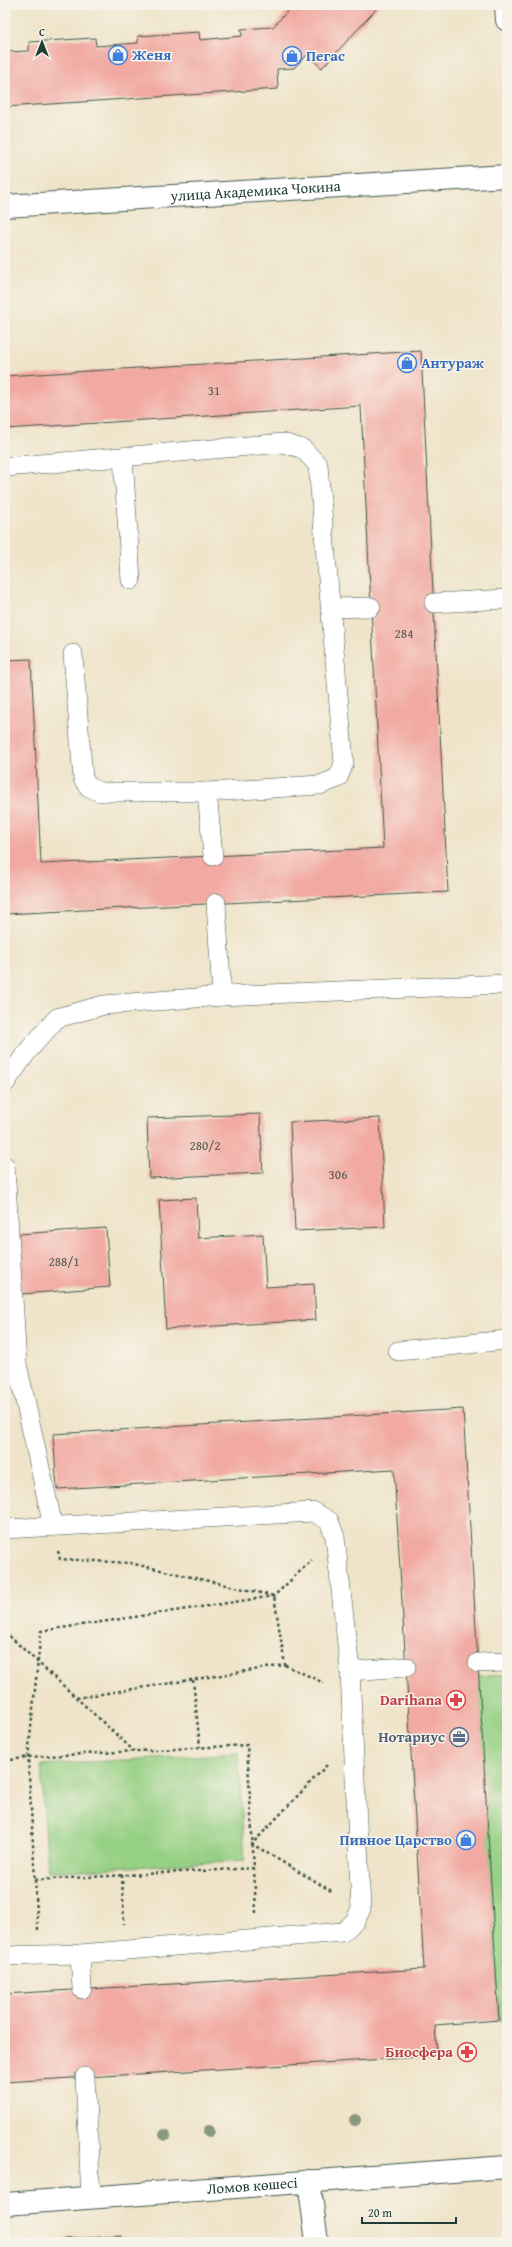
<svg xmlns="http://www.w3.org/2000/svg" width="512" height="2247" viewBox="0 0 512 2247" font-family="'Gentium Book Plus',serif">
<rect width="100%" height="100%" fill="#f7f3e8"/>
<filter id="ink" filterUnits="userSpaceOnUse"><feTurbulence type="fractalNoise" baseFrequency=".025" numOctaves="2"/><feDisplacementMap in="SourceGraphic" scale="8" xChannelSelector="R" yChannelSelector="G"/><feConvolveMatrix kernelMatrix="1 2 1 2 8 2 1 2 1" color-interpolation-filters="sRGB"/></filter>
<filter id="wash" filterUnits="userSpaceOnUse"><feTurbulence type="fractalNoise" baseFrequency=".012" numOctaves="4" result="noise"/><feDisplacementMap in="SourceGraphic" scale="16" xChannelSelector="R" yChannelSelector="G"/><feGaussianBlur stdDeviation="0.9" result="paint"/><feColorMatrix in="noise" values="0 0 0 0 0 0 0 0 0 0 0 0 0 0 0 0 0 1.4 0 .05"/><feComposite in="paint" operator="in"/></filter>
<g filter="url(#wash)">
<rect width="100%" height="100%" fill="#efe4c9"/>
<!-- green -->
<g fill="#96d084" stroke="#5a865c">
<polygon points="507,1675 507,2024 499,2020 478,1676"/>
<polygon points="238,1753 245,1860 48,1872 41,1765"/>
</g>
<g id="blocks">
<!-- building -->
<g fill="#f1a9a1">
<polygon points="293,5 298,5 301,8 303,5 380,5 322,68 307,55 294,68 277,69 278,89 5,107 5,52 29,51 29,42 95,38 96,46 138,43 138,36 199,32 200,40 242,36 241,29 273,27"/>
<polygon points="421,351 448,892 5,914 5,660 31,659 41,864 383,848 361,406 5,429 5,376"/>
<polygon points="260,1114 263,1173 149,1178 147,1118"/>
<polygon points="380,1118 385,1227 295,1231 290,1122"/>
<polygon points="196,1198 198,1238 263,1234 266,1287 314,1284 316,1320 166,1329 159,1200"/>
<polygon points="106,1228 110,1287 22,1294 18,1234"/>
<polygon points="463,1409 499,2020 435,2025 437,2056 5,2082 5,1994 424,1969 394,1469 57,1489 53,1434"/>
<polygon points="122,2236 123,2242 65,2242 65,2239"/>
</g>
</g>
</g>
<g filter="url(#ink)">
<use href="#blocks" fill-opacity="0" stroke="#3e564a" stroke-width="1"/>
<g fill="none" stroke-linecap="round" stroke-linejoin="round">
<defs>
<g id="service">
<polyline points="123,457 131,580"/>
<polyline points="5,467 283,443 303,449 318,465 344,763 338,778 320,785 207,792 100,792 89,787 83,779 73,654"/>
<polyline points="434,603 507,599"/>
<polyline points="331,608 371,607"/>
<polyline points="207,792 213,856"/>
<polyline points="216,903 222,996"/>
<polyline points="5,1083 27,1052 57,1018 104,1005 222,996 507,984"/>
<polyline points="5,1166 17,1364 53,1526"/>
<polyline points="398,1351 507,1340"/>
<polyline points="5,1529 314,1512 329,1521 335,1537 350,1671 361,1909 355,1921 343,1932 80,1954 5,1956"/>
<polyline points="478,1663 507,1662"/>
<polyline points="350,1671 406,1667"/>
<polyline points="80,1954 82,1989"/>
<polyline points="85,2077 91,2198"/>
</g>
<polyline id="minor" points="309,2181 317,2242"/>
<polyline id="tertiary" points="506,5 507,20"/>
<g id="secondary">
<path id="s1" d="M5,206L507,176"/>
<path id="s2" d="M5,2204L507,2167"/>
</g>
</defs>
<!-- service casing -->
<use href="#service" stroke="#3e564a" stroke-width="20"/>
<!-- minor casing -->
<use href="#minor" stroke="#3e564a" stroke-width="24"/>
<!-- tertiary casing -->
<use href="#tertiary" stroke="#3e564a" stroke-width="24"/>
<!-- secondary casing -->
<use href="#secondary" stroke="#3e564a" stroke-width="24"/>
<!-- path -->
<g stroke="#3e564a" stroke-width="2.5" stroke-dasharray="3 3" stroke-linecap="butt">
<polyline points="506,1019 507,1019"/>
<polyline points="58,1551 60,1559 130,1563 274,1596 285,1665 76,1698"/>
<polyline points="5,1632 134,1751"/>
<polyline points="285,1665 324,1683"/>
<polyline points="193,1680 200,1747"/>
<polyline points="5,1761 28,1757 247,1745 254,1868 35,1880 28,1757 41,1631 274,1596 312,1560"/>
<polyline points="327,1765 252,1844 333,1892"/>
<polyline points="254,1868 256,1913"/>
<polyline points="122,1875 124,1924"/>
<polyline points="35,1880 38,1930"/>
</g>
<!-- service -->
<use href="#service" stroke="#fff" stroke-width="19"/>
<!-- minor -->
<use href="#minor" stroke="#fff" stroke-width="22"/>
<!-- tertiary -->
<use href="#tertiary" stroke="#fff" stroke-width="22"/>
<!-- secondary -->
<use href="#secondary" stroke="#fff" stroke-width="22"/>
</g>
<!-- trees -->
<g fill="#8a9880">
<circle cx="355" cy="2120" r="6"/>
<circle cx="209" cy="2131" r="6"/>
<circle cx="165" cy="2135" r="6"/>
</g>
</g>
<!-- icons -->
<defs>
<symbol id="shop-ring" viewBox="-11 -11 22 22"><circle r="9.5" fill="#f7f3e8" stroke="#3f7fe0" stroke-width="1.5"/><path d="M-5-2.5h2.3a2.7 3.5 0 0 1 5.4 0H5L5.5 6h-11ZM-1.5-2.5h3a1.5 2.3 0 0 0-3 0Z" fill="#3f7fe0"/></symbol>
<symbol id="pharmacy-ring" viewBox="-11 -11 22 22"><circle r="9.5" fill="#f7f3e8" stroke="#e0444e" stroke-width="1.5"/><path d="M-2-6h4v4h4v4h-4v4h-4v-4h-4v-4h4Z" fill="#e0444e"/></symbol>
<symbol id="office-ring" viewBox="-11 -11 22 22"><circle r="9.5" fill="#f7f3e8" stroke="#5c6f8a" stroke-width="1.5"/><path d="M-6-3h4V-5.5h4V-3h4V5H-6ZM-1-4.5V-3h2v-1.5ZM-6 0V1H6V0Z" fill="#5c6f8a"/></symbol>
</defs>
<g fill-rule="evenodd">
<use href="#shop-ring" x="107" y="44" width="22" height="22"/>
<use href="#shop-ring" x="281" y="45" width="22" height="22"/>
<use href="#shop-ring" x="396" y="352" width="22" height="22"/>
<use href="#pharmacy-ring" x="445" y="1689" width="22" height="22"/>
<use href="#office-ring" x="448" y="1726" width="22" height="22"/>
<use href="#shop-ring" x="455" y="1829" width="22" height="22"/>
<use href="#pharmacy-ring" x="456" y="2041" width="22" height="22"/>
</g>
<g text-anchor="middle" stroke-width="3" stroke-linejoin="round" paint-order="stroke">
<!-- number labels -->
<g font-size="13" fill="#54584f">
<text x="214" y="395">31</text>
<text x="404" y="638">284</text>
<text x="205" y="1150">280/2</text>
<text x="338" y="1179">306</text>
<text x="64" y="1266">288/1</text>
</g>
<!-- shop labels -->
<g font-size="15" font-weight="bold" fill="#366cbe" stroke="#f7f3e8" text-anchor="start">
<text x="132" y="60">Женя</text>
<text x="306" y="61">Пегас</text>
<text x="421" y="368">Антураж</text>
<text x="452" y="1845" text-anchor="end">Пивное Царство</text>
</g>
<!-- street labels -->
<g font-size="15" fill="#1f3d34" stroke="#f7f3e8">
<text dy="5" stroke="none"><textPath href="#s1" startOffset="251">улица Академика Чокина</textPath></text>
<text dy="5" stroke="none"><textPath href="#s2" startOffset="248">Ломов көшесі</textPath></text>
</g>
<!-- health labels -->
<g font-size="15" font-weight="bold" fill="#be3a42" stroke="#f7f3e8" text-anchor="end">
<text x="442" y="1705">Darihana</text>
<text x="453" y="2057">Биосфера</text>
</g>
<!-- service labels -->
<g font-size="15" font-weight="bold" fill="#4e5e75" stroke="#f7f3e8" text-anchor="end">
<text x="445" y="1742">Нотариус</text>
</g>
</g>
<!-- margin -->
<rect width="512" height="2247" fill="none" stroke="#f7f3e8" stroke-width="20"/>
<!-- north arrow -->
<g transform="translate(42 42)" stroke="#f7f3e8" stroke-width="3" paint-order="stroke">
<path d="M0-3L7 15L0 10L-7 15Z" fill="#1f3d34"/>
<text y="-6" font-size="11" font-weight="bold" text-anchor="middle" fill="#1f3d34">С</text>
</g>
<!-- scale -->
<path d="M362 2217v6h94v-6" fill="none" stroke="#1f3d34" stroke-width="2"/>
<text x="368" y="2217" font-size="12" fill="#1f3d34" stroke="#f7f3e8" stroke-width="3" paint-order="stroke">20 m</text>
</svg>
